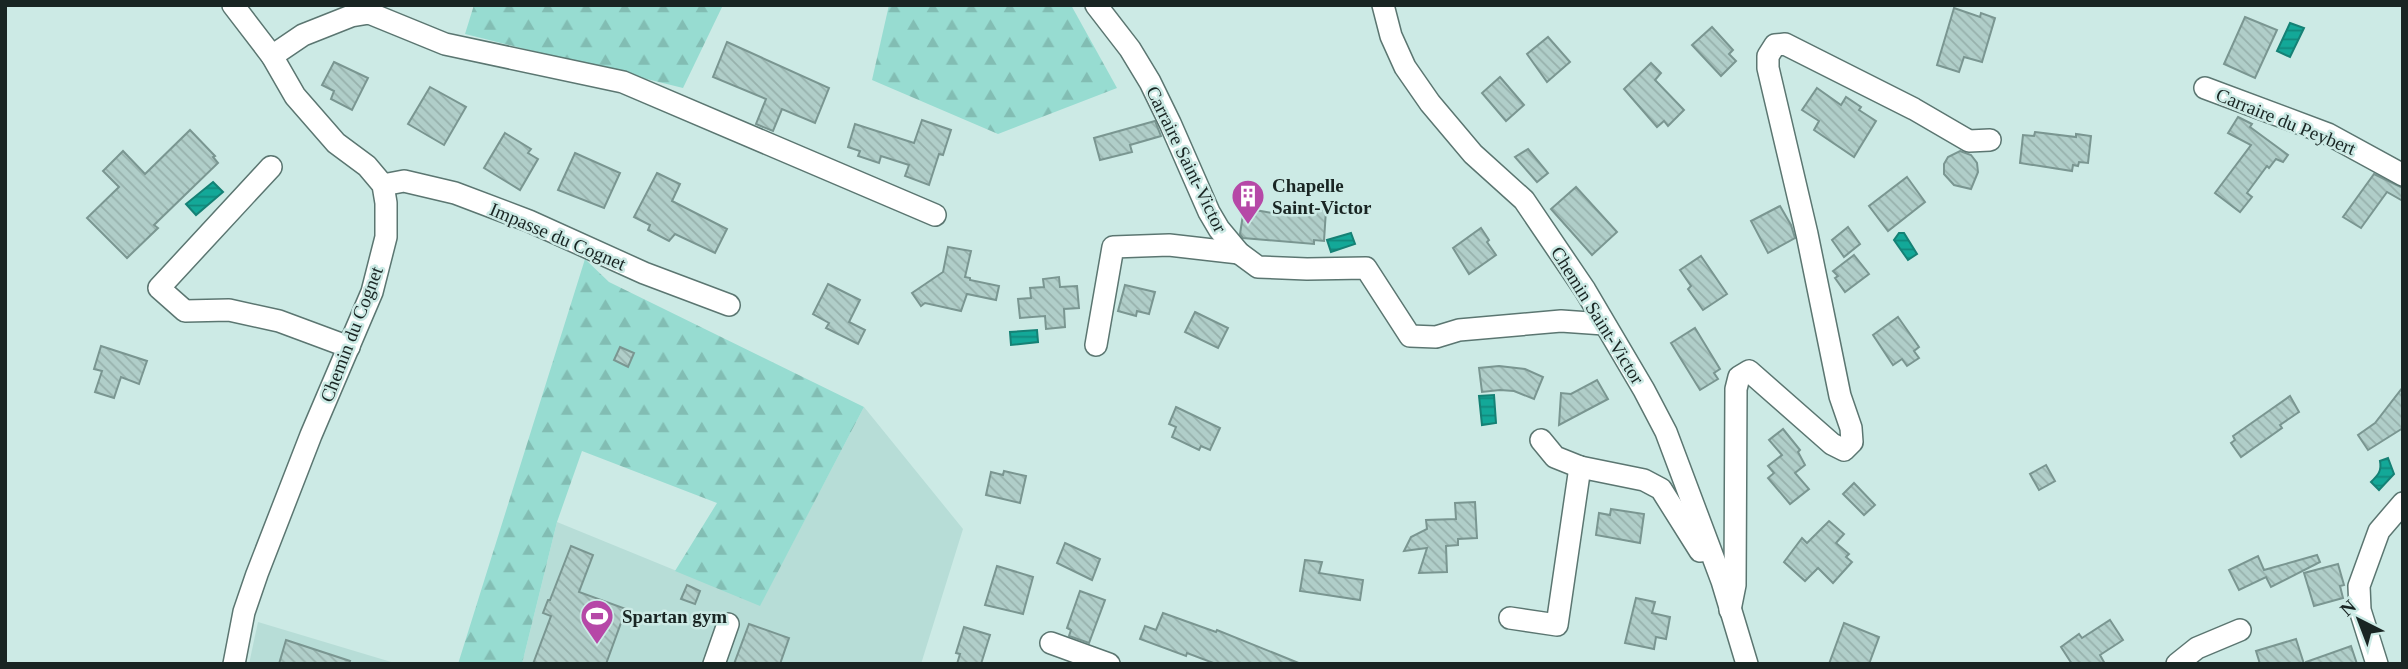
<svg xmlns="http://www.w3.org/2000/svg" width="2408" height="669" viewBox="0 0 2408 669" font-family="Georgia,serif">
<defs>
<pattern id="forest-firs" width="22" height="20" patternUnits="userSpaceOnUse" patternTransform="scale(1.75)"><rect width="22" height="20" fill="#97dcd1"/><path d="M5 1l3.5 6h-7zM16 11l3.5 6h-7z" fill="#82bdb3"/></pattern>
<pattern id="water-rules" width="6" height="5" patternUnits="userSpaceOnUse" patternTransform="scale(1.75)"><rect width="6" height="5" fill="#13a898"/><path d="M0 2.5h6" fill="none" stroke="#11897c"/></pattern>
<pattern id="building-back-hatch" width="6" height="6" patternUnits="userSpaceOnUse" patternTransform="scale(1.75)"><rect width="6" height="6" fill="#b0cec9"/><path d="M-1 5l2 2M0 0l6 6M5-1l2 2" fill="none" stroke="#97b1ac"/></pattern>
</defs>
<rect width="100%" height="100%" fill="#cceae5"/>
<!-- built -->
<g fill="#b7ddd7">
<polygon points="864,407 963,529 921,664 522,664 557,522 760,605"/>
<polygon points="258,622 398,664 249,664"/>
</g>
<!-- forest -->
<g fill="url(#forest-firs)">
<polygon points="474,5 723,5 683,88 465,34"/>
<polygon points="889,5 1071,5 1117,88 998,134 872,80"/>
<polygon points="585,259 609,282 864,407 760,606 675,571 717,503 582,451 557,522 522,664 458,664"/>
</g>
<!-- water -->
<g fill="url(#water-rules)" stroke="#158175" stroke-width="2">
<polygon points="2290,23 2304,28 2290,57 2277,51"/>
<polygon points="213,182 223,192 196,215 186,204"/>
<polygon points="1351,233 1355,244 1331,252 1327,240"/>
<polygon points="1899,233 1904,233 1917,254 1908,260 1894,240"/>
<polygon points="1037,330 1038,342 1011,345 1010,332"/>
<polygon points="1494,395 1496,423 1482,425 1479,396"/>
<path d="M2388,458L2394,474L2379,490L2371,482C2378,475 2382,471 2380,461Z"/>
</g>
<!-- building -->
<g fill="url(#building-back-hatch)" stroke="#7a9691" stroke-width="2">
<polygon points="1954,8 1980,17 1981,13 1995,18 1982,62 1964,57 1959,72 1937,65"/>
<polygon points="2245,17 2277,30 2255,78 2224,64"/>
<polygon points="1712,27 1733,50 1729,54 1736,61 1721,76 1692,45"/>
<polygon points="1548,37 1570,62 1547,82 1527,54"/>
<polygon points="727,42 829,88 815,123 782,109 773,131 756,124 766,99 713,77"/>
<polygon points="334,62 368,78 352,110 331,99 334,91 322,85"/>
<polygon points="1651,63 1661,73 1655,80 1684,110 1668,126 1664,121 1657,127 1624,89"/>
<polygon points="1500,77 1524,105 1506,121 1482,93"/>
<polygon points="430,87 466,107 444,145 408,124"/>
<polygon points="1817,88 1841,105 1846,97 1861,107 1859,110 1876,121 1854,157 1814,130 1819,121 1802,110"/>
<polygon points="2238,117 2252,124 2250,127 2288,155 2283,162 2276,159 2269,168 2267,166 2247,193 2252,197 2240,212 2215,193 2251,145 2228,133"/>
<polygon points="922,120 951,130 943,155 939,154 929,185 905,176 909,165 881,156 879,163 858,156 860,151 848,147 855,124 914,143"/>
<polygon points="1155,121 1161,136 1130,145 1132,152 1100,160 1094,138"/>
<polygon points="190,130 215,156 213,157 218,163 154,225 158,228 127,258 87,218 119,187 103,171 123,151 145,174"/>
<polygon points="2035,132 2076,137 2076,134 2091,136 2088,163 2079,162 2078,166 2073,165 2072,171 2020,163 2023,135 2034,136"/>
<polygon points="505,133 531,149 528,153 538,159 520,190 484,168"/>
<polygon points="1528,149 1548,173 1537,182 1515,157"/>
<polygon points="1960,151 1971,155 1977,163 1978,172 1971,189 1954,185 1944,174 1944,164 1948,157"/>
<polygon points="575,153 620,173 604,208 558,190"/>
<polygon points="657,173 680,184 672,201 727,229 715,253 675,234 669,241 648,230 650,225 634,217"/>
<polygon points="2374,174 2403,188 2403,201 2387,192 2361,228 2343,217"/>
<polygon points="1907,177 1925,202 1888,231 1869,206"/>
<polygon points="1576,187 1617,232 1592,255 1551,209"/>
<polygon points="1278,206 1326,210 1324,241 1314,240 1314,244 1243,238 1240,234 1244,208 1278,214"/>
<polygon points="1780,206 1791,225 1795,238 1768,253 1751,221"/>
<polygon points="1848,227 1860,244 1844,257 1832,240"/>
<polygon points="1481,228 1489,240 1487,242 1496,255 1469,274 1453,248"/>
<polygon points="948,247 971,251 965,277 970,278 970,280 999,286 996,300 967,294 961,311 925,303 921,306 912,293 943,272"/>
<polygon points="1854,255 1869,274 1845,292 1835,278 1838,276 1833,271"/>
<polygon points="1701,256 1727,294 1703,310 1688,289 1691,286 1680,270"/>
<polygon points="1059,277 1060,287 1077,286 1079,308 1064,309 1065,327 1046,329 1045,316 1020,318 1018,299 1031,298 1030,288 1044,287 1043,279"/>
<polygon points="828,284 860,300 849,322 865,330 858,344 826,328 829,323 813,314"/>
<polygon points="1125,285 1155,292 1149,314 1137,311 1136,316 1118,311"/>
<polygon points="1195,312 1228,328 1218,348 1185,332"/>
<polygon points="1898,317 1919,347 1914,351 1919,358 1907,366 1902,359 1893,365 1873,335"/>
<polygon points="1695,328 1720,369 1714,373 1718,379 1700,390 1671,343"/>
<polygon points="101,346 147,361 139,384 121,377 114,398 95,392 102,371 94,369"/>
<polygon points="620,347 634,353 628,367 614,360"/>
<polygon points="1499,366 1525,369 1543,377 1534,399 1514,391 1500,390 1482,392 1479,368"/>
<polygon points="1597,380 1608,399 1559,425 1561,393 1571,394"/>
<polygon points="2403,387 2403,428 2368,450 2358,435 2375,423"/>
<polygon points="2290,396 2299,412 2280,425 2282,428 2241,457 2231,443 2235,440 2233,436"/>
<polygon points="1176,407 1220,428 1210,450 1201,446 1199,450 1172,437 1176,427 1169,424"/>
<polygon points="1783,429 1800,450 1798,452 1805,465 1795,473 1809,489 1790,504 1768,478 1774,473 1768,466 1782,455 1769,440"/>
<polygon points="2046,465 2055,481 2039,490 2030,474"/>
<polygon points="1004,471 1026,476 1020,503 986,495 991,472 1003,475"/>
<polygon points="1854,483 1875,505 1864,515 1843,494"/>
<polygon points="1475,502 1477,538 1458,539 1458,545 1446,546 1447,572 1419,573 1427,548 1404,551 1411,537 1427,529 1426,520 1456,519 1455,503"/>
<polygon points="1611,509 1644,514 1640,543 1596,535 1599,513 1610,515"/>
<polygon points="1829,521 1844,534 1836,543 1849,554 1846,557 1852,562 1833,583 1818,568 1805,581 1784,562 1802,538 1807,543"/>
<polygon points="1065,543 1100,559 1092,580 1057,563"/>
<polygon points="571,546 593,555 579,592 626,609 606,664 533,664 551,616 543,613 548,600 550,600"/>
<polygon points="2317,555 2320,562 2271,587 2266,577 2239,590 2229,570 2258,556 2264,570"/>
<polygon points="1305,560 1322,562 1319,573 1363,580 1360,600 1300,591"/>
<polygon points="2338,564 2344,585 2340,586 2343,598 2314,606 2304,573"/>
<polygon points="997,566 1033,577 1023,614 985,605"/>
<polygon points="687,585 700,591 695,604 681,599"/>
<polygon points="1080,591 1105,600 1089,643 1069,636 1071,630 1067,628"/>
<polygon points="1636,598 1655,602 1652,613 1670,617 1666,639 1656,637 1654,649 1625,643"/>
<polygon points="1163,613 1216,632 1217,630 1301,664 1216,664 1187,653 1186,656 1140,639 1145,626 1156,630"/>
<polygon points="2110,620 2123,640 2100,655 2105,664 2072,664 2061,647 2079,634 2082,638"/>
<polygon points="1844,623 1879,637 1869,664 1829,664"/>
<polygon points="749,624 789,638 780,664 734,664"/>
<polygon points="964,627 990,635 981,664 957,664 960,654 956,653"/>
<polygon points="2296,639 2304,664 2260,664 2256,651"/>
<polygon points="286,640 350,661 349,664 279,664"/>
<polygon points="2351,646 2357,664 2306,664 2306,662"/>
</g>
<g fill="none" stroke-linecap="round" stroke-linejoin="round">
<defs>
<g id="minor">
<polyline points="233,5 272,56 295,96 336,143 367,166 383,185 386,203 386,237 372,292 311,435 257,574 244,612 234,664"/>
<polyline points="1096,5 1130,49 1150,82 1170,123 1209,212 1219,229 1239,253 1258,267 1307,269 1366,268 1410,336 1436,337 1459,330 1561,321 1604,324"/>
<polyline points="1383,5 1391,36 1405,67 1430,103 1473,154 1524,200 1585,290 1644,390 1666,432 1722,581 1747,664"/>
<polyline points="272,56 303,35 351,16 369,13 445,44 623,82 935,215"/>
<polyline points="2205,88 2328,134 2403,175"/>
<polyline points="271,167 159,288 185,311 229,310 279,321 349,347"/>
<polyline points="383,185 404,181 455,193 529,221 644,273 729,305"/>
<polyline points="1096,345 1113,247 1169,245 1239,253"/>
<polyline points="1541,440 1555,457 1580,467"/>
<polyline points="1730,610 1735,585 1736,389 1739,377 1749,371 1832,444 1844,450 1852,442 1851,428 1840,396 1807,234 1768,68 1768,56 1775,45 1785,44 1914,109 1969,141 1990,140"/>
<polyline points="1510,618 1557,625 1580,467 1644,480 1661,489 1700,551"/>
<polyline points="1051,643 1109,664"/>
<polyline points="714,664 728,624"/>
<polyline points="2177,664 2197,648 2240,630"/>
<polyline points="2377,664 2360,610 2359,586 2379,531 2403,503"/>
</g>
</defs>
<!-- minor casing -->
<use href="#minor" stroke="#5b7671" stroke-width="24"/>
<!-- minor -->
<use href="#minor" stroke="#fff" stroke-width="21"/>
</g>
<!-- icons -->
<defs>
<symbol id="building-pin" viewBox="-11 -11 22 30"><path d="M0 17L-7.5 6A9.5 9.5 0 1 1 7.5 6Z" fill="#b648a7" stroke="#cceae5"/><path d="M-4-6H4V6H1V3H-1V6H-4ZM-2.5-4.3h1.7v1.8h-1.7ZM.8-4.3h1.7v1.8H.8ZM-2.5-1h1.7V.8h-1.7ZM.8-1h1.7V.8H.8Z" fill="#fff"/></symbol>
<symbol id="stadium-pin" viewBox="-11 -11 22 30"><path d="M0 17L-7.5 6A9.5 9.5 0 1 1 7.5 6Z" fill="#b648a7" stroke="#cceae5"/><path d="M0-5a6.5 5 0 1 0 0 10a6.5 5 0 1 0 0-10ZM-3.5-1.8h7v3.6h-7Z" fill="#fff"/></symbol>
</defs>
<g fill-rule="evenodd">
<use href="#building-pin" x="1229" y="177" width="38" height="52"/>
<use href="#stadium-pin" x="578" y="597" width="38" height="52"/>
</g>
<g text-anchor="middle" stroke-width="5" stroke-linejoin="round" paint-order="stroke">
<!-- street labels -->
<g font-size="19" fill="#192523" stroke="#cceae5">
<text transform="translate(2286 121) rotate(22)" y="7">Carraire du Peybert</text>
<text transform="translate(1187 159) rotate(64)" y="7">Carraire Saint-Victor</text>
<text transform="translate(558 236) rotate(23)" y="7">Impasse du Cognet</text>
<text transform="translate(1598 315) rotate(58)" y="7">Chemin Saint-Victor</text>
<text transform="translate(351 334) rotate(-69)" y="7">Chemin du Cognet</text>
</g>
<!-- poi labels -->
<g font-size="19" font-weight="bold" fill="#192523" stroke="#cceae5" text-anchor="start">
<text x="1272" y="192">Chapelle<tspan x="1272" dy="22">Saint-Victor</tspan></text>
<text x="622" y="623">Spartan gym</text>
</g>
</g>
<!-- border -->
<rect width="2408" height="669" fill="none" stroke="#192523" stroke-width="14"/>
<!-- north arrow -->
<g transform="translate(2359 620) rotate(318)" stroke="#cceae5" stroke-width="5" paint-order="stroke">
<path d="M0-5L12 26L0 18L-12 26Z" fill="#192523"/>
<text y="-10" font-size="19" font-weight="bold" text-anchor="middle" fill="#192523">N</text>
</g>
</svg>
